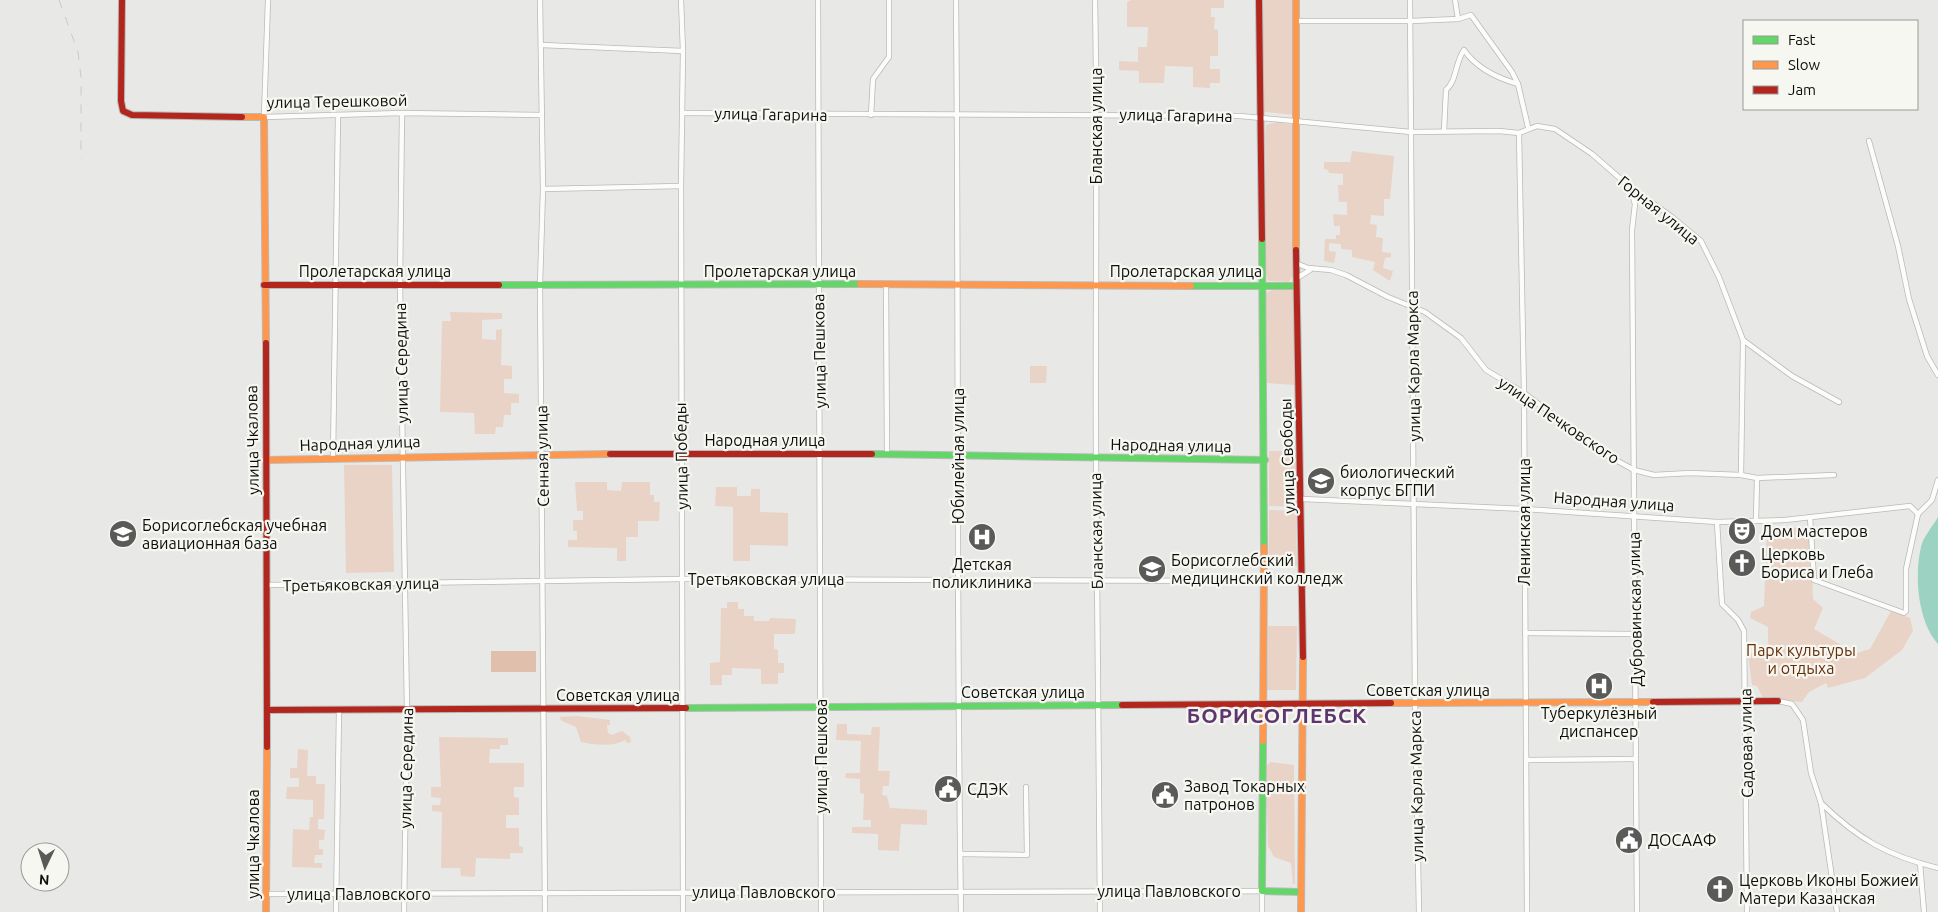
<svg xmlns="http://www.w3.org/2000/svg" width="1938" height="912" viewBox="0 0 1938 912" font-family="Ubuntu,sans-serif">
<rect width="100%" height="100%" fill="#e8e9e6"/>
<!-- green -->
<g fill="#e9d3c6">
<polygon points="1131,0 1224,0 1224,8 1211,8 1211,17 1215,17 1214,29 1218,30 1218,56 1210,56 1210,69 1220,69 1220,83 1210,83 1210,88 1193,87 1193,67 1165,66 1164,83 1139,83 1139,71 1119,70 1119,61 1138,62 1138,47 1147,47 1148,27 1127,27 1127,2"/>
<polygon points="1262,0 1292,0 1294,115 1264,112"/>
<polygon points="1277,122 1293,125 1294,274 1289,282 1268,281 1266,274 1265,138 1266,125"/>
<polygon points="1352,151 1394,156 1390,199 1384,199 1384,216 1371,215 1370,224 1377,225 1376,237 1383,238 1382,252 1391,253 1391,257 1385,258 1383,268 1393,271 1390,281 1373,270 1375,262 1352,257 1352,250 1341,249 1341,244 1329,243 1329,251 1336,252 1334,263 1324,261 1325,239 1336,239 1336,235 1340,235 1340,226 1334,226 1333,214 1347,215 1347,202 1339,202 1338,185 1343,185 1343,174 1329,173 1328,170 1324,169 1324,162 1350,162"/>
<polygon points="1274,290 1292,290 1294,294 1295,385 1267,383 1266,294 1269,291"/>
<polygon points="450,312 502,313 502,319 482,320 482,339 496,340 496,330 502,329 501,365 512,366 512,379 504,379 504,393 519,394 519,403 511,403 511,415 504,415 503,427 496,427 495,434 475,434 474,413 440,412 442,321 451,321"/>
<polygon points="1030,366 1047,366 1046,383 1030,383"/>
<polygon points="1269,451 1296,451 1297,507 1269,506"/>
<polygon points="344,465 392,465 394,572 346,573"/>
<polygon points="575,482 607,482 607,490 621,491 622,482 650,482 650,495 654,495 654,502 660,502 659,521 638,521 638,537 626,537 626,561 617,561 617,548 568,547 568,540 577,540 577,531 573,531 573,520 583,520 583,511 577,511"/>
<polygon points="716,487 737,487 737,496 751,496 751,489 760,489 760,512 788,513 788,546 750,545 750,561 733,561 733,507 715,506"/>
<polygon points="1269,510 1296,511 1297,566 1268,565"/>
<polygon points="1810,527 1813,599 1823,608 1814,629 1843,646 1846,659 1850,655 1870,649 1891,611 1910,618 1913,631 1902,650 1865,678 1828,688 1826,683 1809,692 1802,702 1763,698 1757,686 1752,685 1748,654 1768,652 1768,627 1750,618 1751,612 1764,606 1767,529"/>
<polygon points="727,602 738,602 738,609 744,609 744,616 754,616 754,621 769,621 770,618 796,619 795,634 774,634 774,649 778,650 778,663 784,663 784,673 778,673 778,684 761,684 761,669 732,668 732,675 722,675 722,685 710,685 710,663 720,662 721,608 727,608"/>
<polygon points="1268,626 1297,626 1296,690 1267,690"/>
<path d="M576,716L610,720V725H607L608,733L612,735L622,731L630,737L631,742L627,743L625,740C613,747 594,745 581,742L576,727L562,721L559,717Z"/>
<polygon points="837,724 847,724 847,734 871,735 872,727 880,727 878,771 890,771 889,786 883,786 882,795 887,796 890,808 927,810 927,825 901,824 899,851 878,850 878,834 852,833 852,827 871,827 871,820 863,820 864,794 860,793 860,779 845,778 846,773 860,773 861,741 836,740"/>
<polygon points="439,737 508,738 508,745 500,745 500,749 490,749 489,763 524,763 524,787 514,787 514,797 519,798 519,815 506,815 506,828 519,828 519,846 523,847 523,853 510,853 510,859 476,858 475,877 461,876 460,868 441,868 442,812 432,811 432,805 440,805 441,798 431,797 431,787 441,787"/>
<polygon points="298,749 308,750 307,776 316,776 316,784 325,784 324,819 318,819 318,829 325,830 324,840 319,840 319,849 323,849 323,855 315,855 314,863 322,863 322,868 292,867 293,829 309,830 310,817 313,817 313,800 286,799 287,787 299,787 299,778 290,778 290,768 297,768"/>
<polygon points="1270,762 1294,765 1295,884 1293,884 1291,863 1274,857 1268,846 1266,767"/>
</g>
<!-- forest -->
<rect fill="#e0c0ad" x="491" y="651" width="45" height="21"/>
<!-- water -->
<path fill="#9cd2c2" d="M1938,517V644C1918,622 1914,576 1921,547C1923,537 1933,526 1938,517Z"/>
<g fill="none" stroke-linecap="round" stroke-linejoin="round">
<defs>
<g id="street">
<polyline points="268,0 264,117 402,113 542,115"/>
<polyline points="540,0 543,189 540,285 545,912"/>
<polyline points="681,0 683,51 681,186 683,912"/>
<polyline points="818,0 821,912"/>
<path d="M956,0C959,304 956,608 961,912"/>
<path d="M1095,0C1098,153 1095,305 1096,458C1096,610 1100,761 1100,912"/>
<polyline points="1410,0 1415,703 1419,912"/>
<polyline points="1455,0 1458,19"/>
<polyline points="1297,21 1411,21 1458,19 1471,15 1512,72 1518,84"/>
<polyline points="542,45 683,51"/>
<polyline points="402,113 400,285 407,710 404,912"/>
<polyline points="682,113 1240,116 1411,132 1499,131 1519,133"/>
<polyline points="871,115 873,79 889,57 889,0"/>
<path d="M1444,131L1446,90C1457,81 1455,62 1464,50C1477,69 1497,78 1518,84L1528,127"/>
<polyline points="1519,133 1524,393 1527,912"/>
<polyline points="1519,133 1537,126 1555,129 1592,154 1630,187 1672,217 1701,241 1719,277 1743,340 1741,475"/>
<polyline points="1869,141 1898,246 1909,299 1927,356 1938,375"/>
<polyline points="1630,187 1635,204 1632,230 1637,912"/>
<polyline points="543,189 681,186"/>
<polyline points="1298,264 1308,268 1331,270 1346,275 1388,297 1425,312 1461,338 1486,370 1524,393 1605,454 1634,470 1654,475 1690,473 1741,475 1757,478 1834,475"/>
<polyline points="1297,278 1310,270"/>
<polyline points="886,284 887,455"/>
<polyline points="1743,340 1792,376 1839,402"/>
<polyline points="333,458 338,115"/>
<polyline points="1303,499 1525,509 1717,522 1785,520 1910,506 1918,514"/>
<polyline points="1810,517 1814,580 1904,613 1906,611 1906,569 1918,514 1932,500 1938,480"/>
<polyline points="1756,521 1757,478"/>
<polyline points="1717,522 1722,604 1738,620 1744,631 1747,912"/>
<polyline points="268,585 683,579 1264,581"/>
<polyline points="1525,633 1635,634"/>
<polyline points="1778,701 1792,704 1803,720 1811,773 1821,803 1837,912"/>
<polyline points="1527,760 1636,759"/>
<path d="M1821,803C1858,839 1888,856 1938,868"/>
<polyline points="961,854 1027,855 1026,787"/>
<polyline points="1920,863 1924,912"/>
<polyline points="266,894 1262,891 1262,912"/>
<polyline points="336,912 339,710"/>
</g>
<g id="fast">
<polyline points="1262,239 1264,547"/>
<polyline points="499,285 860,284"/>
<polyline points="1191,286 1296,286"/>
<polyline points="872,454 1265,460"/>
<polyline points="686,708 1122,705"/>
<polyline points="1263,741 1262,891 1301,892"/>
</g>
<g id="slow">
<polyline points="1296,0 1296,250"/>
<polyline points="242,117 264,117 266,343"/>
<polyline points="860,284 1191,286"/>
<polyline points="266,460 610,454"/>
<polyline points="1391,703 1653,702"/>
<polyline points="1263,741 1264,547"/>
<polyline points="266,912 267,747"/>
<polyline points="1301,912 1303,657"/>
</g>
<g id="jam">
<polyline points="122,0 121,101 123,111 132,115 242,117"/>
<polyline points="1259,0 1262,239"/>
<polyline points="1296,250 1303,657"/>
<polyline points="264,285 499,285"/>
<polyline points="266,343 267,747"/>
<polyline points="610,454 872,454"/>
<polyline points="1653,702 1778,701"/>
<polyline points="1122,705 1391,703"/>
<polyline points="268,710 686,708"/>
</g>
</defs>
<!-- street casing -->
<use href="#street" stroke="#b9bab8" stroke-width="6"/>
<!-- fast casing -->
<use href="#fast" stroke="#b9bab8" stroke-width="8"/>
<!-- slow casing -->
<use href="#slow" stroke="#b9bab8" stroke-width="8"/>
<!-- jam casing -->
<use href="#jam" stroke="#b9bab8" stroke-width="8"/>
<!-- street -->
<use href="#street" stroke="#fcfcfb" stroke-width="4.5"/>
<!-- fast -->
<use href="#fast" stroke="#63d668" stroke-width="6"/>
<!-- slow -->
<use href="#slow" stroke="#ff974d" stroke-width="6"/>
<!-- jam -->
<use href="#jam" stroke="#b3261e" stroke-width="6"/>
<!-- rail -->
<polyline stroke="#c9cac8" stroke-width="1" stroke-dasharray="9 9" stroke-linecap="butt" points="59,0 78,52 81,77 81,159"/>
</g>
<!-- icons -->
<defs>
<symbol id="university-disc" viewBox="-11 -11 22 22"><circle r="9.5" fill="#5a5a58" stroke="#f7f7f2"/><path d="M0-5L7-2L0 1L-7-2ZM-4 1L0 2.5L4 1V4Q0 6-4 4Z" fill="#fff"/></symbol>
<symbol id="theatre-disc" viewBox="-11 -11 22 22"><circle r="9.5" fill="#5a5a58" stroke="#f7f7f2"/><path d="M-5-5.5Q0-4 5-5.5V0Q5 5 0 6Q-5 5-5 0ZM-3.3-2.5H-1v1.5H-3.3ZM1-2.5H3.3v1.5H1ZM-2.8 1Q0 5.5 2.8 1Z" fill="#fff"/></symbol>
<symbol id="hospital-disc" viewBox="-11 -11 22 22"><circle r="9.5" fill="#5a5a58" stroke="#f7f7f2"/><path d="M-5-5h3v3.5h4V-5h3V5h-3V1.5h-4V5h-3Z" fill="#fff"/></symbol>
<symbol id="church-disc" viewBox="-11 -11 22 22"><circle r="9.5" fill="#5a5a58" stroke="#f7f7f2"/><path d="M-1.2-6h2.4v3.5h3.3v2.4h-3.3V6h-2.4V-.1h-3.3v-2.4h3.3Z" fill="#fff"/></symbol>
<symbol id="civic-disc" viewBox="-11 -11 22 22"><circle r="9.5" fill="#5a5a58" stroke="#f7f7f2"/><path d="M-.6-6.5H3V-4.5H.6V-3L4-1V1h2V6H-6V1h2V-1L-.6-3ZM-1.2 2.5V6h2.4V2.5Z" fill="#fff"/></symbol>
</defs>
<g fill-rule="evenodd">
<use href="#university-disc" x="1305" y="465" width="32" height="32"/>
<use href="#theatre-disc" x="1726" y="515" width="32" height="32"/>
<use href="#university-disc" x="107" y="518" width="32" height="32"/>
<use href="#hospital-disc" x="966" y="521" width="32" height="32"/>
<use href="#church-disc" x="1726" y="547" width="32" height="32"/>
<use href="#university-disc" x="1136" y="553" width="32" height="32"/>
<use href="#hospital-disc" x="1583" y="670" width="32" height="32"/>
<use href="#civic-disc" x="932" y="773" width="32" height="32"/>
<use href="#civic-disc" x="1149" y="779" width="32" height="32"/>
<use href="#civic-disc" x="1613" y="824" width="32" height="32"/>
<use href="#church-disc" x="1704" y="873" width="32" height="32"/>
</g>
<g text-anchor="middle" stroke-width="4.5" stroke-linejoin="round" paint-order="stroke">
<!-- street labels -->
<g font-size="16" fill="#0d0d0b" stroke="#f7f7f2">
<text transform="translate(337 101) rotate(-1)" y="6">улица Терешковой</text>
<text transform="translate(771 114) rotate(1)" y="6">улица Гагарина</text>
<text transform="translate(1176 115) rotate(1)" y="6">улица Гагарина</text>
<text transform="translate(1096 126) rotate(-90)" y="6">Бланская улица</text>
<text transform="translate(1659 210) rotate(39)" y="6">Горная улица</text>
<text x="375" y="277">Пролетарская улица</text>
<text x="780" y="277">Пролетарская улица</text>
<text x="1186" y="277">Пролетарская улица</text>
<text transform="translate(819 351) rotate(-91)" y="6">улица Пешкова</text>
<text transform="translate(401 363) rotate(-91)" y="6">улица Середина</text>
<text transform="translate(1413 366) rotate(-91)" y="6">улица Карла Маркса</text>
<text transform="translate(1559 420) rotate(34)" y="6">улица Печковского</text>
<text transform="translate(252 440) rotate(-91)" y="6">улица Чкалова</text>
<text x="765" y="446">Народная улица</text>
<text transform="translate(360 443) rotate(-2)" y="6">Народная улица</text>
<text transform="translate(1171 445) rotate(1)" y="6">Народная улица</text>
<text transform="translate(542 456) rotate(-91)" y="6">Сенная улица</text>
<text transform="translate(681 456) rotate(-91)" y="6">улица Победы</text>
<text transform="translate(958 456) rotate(-90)" y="6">Юбилейная улица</text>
<text transform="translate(1287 456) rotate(-92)" y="6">улица Свободы</text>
<text transform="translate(1614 501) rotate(4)" y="6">Народная улица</text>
<text transform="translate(1524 522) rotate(-90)" y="6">Ленинская улица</text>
<text transform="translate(1096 531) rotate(-91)" y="6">Бланская улица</text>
<text x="766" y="585">Третьяковская улица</text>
<text transform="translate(361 584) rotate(-1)" y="6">Третьяковская улица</text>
<text transform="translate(1635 609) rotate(-91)" y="6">Дубровинская улица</text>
<text x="1428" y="696">Советская улица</text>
<text x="1023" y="698">Советская улица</text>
<text x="618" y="701">Советская улица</text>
<text transform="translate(1746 743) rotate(-91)" y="6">Садовая улица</text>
<text transform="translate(821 756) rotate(-90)" y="6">улица Пешкова</text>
<text transform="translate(406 768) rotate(-89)" y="6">улица Середина</text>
<text transform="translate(1416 786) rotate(-91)" y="6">улица Карла Маркса</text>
<text transform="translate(253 844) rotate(-90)" y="6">улица Чкалова</text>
<text x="1169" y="897">улица Павловского</text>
<text x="764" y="898">улица Павловского</text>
<text x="359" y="900">улица Павловского</text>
</g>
<!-- poi labels -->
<g font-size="16" fill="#0d0d0b" stroke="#f7f7f2" text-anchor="start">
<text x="1340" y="478">биологический<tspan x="1340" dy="18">корпус БГПИ</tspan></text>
<text x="142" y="531">Борисоглебская учебная<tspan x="142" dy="18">авиационная база</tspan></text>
<text x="1761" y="537">Дом мастеров</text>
<text x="1761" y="560">Церковь<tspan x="1761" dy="18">Бориса и Глеба</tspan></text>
<text x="1171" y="566">Борисоглебский<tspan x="1171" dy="18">медицинский колледж</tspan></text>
<text x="982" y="570" text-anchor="middle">Детская<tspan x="982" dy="18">поликлиника</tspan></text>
<text x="1599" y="719" text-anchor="middle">Туберкулёзный<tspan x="1599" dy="18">диспансер</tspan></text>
<text x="1184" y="792">Завод Токарных<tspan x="1184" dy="18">патронов</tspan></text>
<text x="967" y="795">СДЭК</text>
<text x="1648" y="846">ДОСААФ</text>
<text x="1739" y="886">Церковь Иконы Божией<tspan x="1739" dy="18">Матери Казанская</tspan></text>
</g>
<!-- park labels -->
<g font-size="16" fill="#642e09" stroke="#f7f7f2">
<text x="1801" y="656">Парк культуры<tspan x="1801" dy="18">и отдыха</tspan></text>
</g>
<!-- district labels -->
<g font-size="21" font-weight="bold" letter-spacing="1" fill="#5d366e" stroke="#f7f7f2">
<text x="1277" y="723">БОРИСОГЛЕБСК</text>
</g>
</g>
<!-- legend -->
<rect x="1743" y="20" width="175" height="90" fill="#f7f7f2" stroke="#999996"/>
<rect x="1753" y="36" width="25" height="8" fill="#63d668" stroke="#999996"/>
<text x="1788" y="45" font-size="15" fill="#0d0d0b">Fast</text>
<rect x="1753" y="61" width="25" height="8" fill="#ff974d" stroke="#999996"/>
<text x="1788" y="70" font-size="15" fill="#0d0d0b">Slow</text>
<rect x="1753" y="86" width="25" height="8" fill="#b3261e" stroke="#999996"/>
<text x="1788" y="95" font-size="15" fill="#0d0d0b">Jam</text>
<!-- north arrow -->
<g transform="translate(45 867) rotate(184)"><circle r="24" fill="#f7f7f2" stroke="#999996"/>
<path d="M0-4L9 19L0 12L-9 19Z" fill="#5a5a58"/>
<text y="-8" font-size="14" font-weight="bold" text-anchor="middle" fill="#0d0d0b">N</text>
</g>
</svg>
